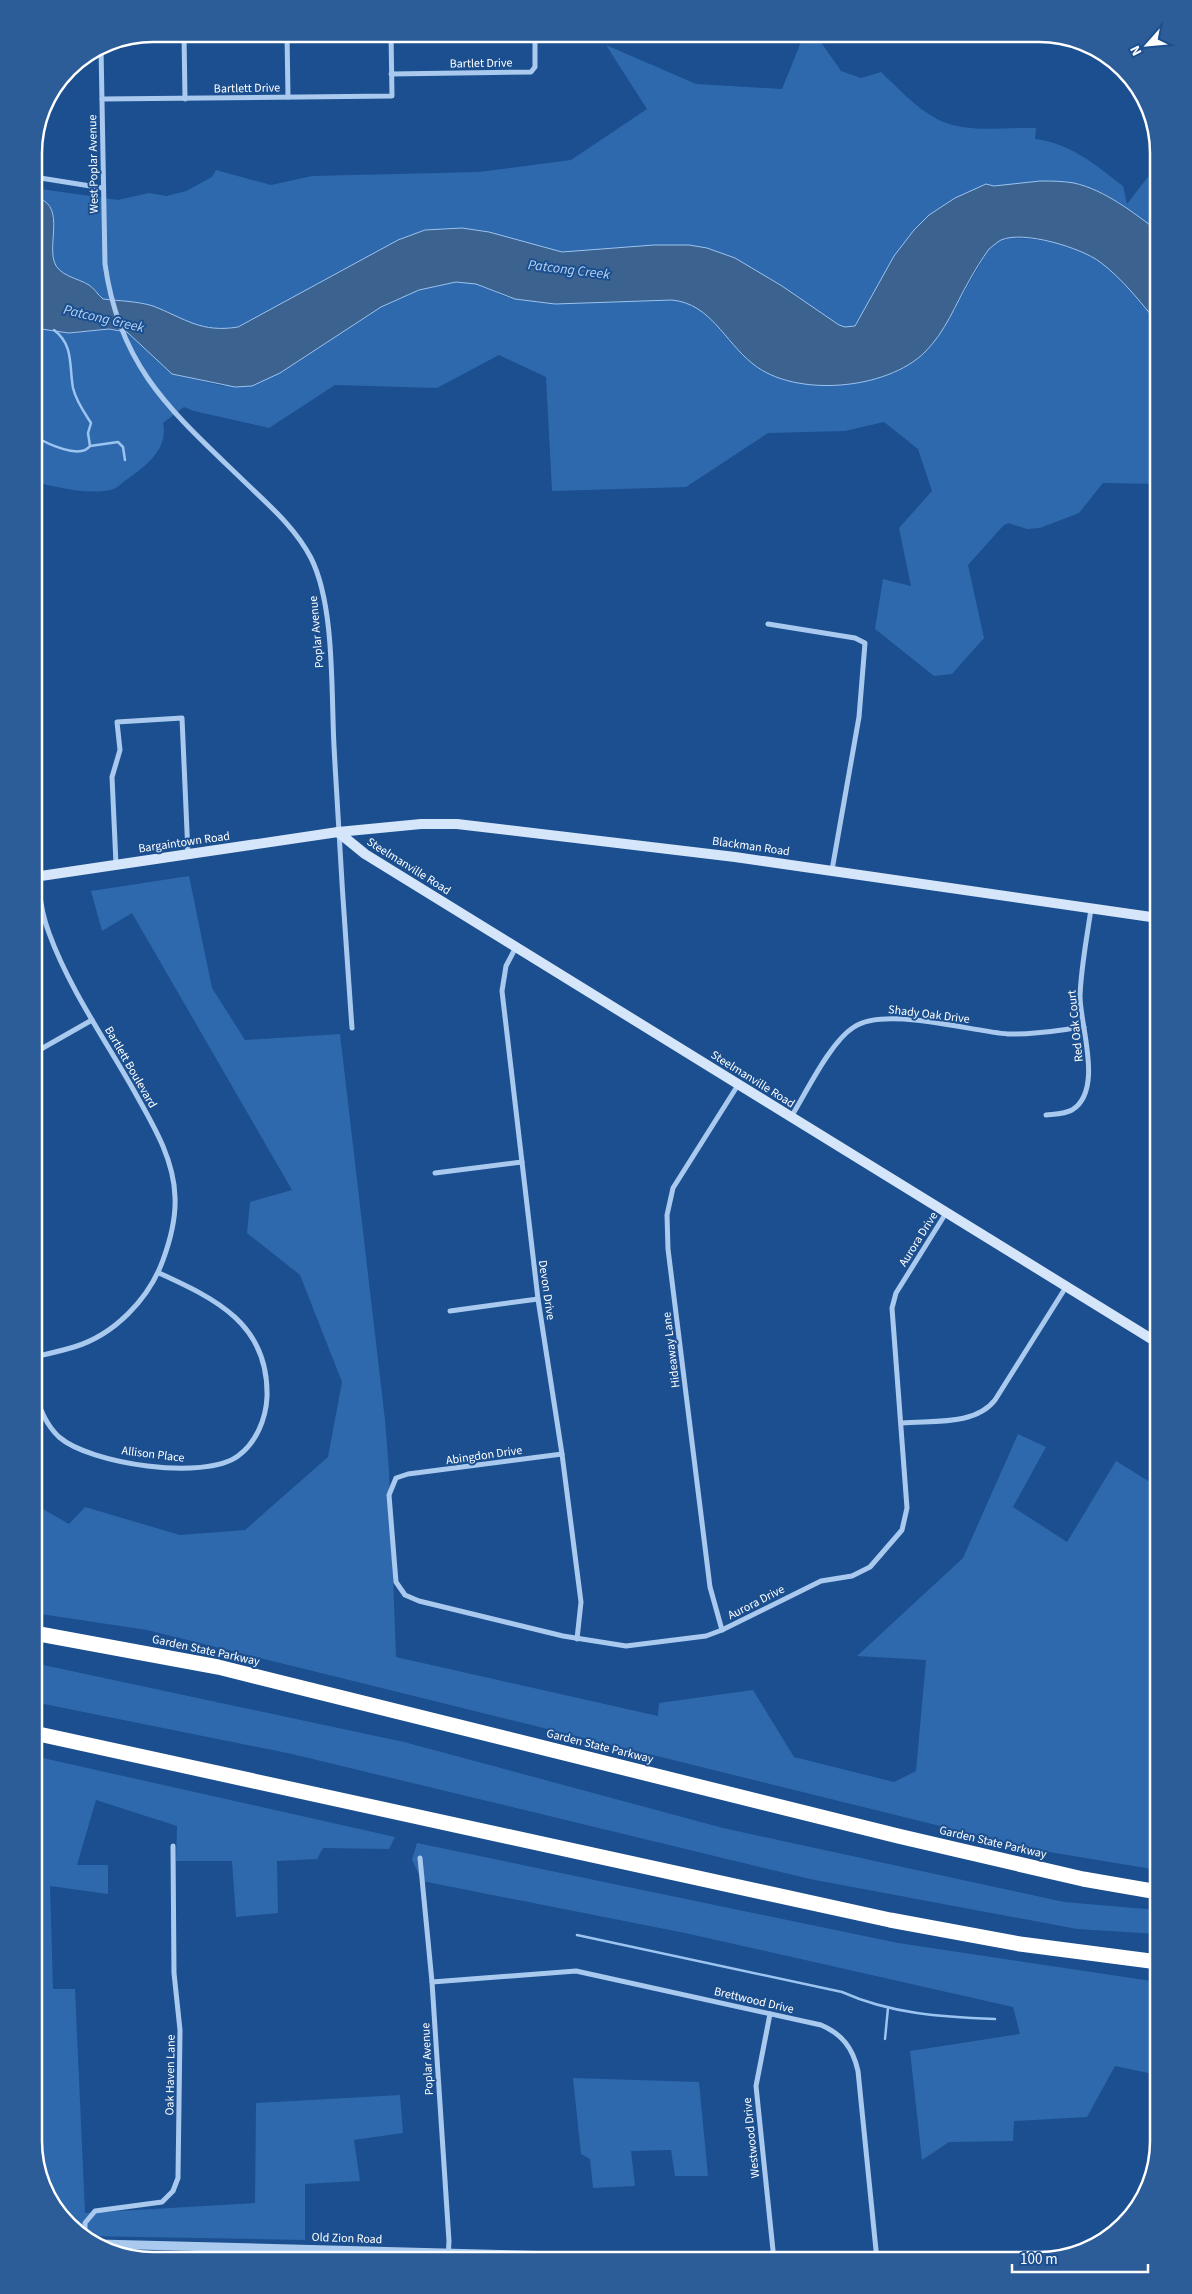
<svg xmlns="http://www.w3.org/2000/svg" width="1192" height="2294" viewBox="0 0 1192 2294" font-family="'Source Sans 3',sans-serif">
<rect width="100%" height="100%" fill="#1b4f8f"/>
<!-- green -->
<g fill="#2e69ad">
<path d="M818,38L841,71L861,78L881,72C898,88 916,108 937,119C966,134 1005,127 1036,128L1035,139C1072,144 1094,164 1123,186L1127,204L1148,177L1158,176V231L1122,206L986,184L939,208L914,230L894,256L855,326L845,327L839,325L782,286L735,258L562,252L489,232L462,228L425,230L398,240L238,327C201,333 186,319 153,306C137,301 119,301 103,299C98,295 94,288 89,285C78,278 58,276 54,261C48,240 66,203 34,197V188L118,200L149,193L167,196L186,191L212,177L216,170L271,185L312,176L479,172L571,160L647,109L606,45L696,84L782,89L801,42Z"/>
<path d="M1009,238C1038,238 1072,244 1097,259C1122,275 1140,302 1158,323V484L1103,483L1079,513L1040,528L1027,529L1008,523L1003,526L968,565L984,638L952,674L934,676L875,629L883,579L911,586L899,528L932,491L918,449L884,422L845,431L768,433L686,487L552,491L546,377L499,355L437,388L335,385L269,428L194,411L184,407L163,423C169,449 145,467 126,480C121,484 116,489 110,490C85,495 59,487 34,482V328L82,332L109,329L127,332L172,374L223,386L280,373L381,307L419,290L456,282L476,284L507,297L527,301L672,300L688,302L701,309L752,363L764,372L782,379L825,386L869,379L889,375L939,334L989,249L1001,239Z"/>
<polygon points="189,876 212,988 245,1040 340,1034 385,1420 389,1471 396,1657 658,1716 659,1703 753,1690 794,1757 894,1782 916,1771 926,1660 857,1656 963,1558 1018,1434 1046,1447 1013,1507 1067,1542 1116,1461 1158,1487 1158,1870 1037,1850 147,1630 34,1613 34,1504 69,1524 85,1507 180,1535 245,1530 328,1457 342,1382 300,1275 247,1233 250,1202 292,1190 132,913 102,931 91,891"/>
<polygon points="1158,1408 1158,1483 1149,1424"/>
<polygon points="34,1663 404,1742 723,1828 1064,1902 1158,1910 1158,1934 1077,1929 810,1879 292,1754 34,1702"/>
<polygon points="34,1756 395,1837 389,1849 323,1848 317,1859 277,1861 278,1913 236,1917 232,1861 176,1861 177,1826 96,1800 77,1865 108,1865 108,1894 50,1886 53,1989 75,1989 85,2213 255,2203 256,2103 400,2095 403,2133 354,2140 360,2181 305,2184 305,2240 83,2236 43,2187 34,2141"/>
<polygon points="417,1843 898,1943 1158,1982 1158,2075 1115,2066 1087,2117 1014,2121 1013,2141 949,2142 922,2160 910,2051 1020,2034 1013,2007 685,1933 422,1881 412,1860"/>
<polygon points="573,2078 699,2082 708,2176 675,2176 671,2150 631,2151 635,2186 593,2188 590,2159 581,2154"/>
</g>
<!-- water -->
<path fill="#3c6290" stroke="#9cc4f0" d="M1040,181C1051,181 1063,181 1074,183C1105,190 1134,213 1158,231V323C1140,302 1123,279 1100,262C1082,248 1023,230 1001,240C997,242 993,246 989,249C982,259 975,270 969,281C955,305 946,331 925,352C887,390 795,398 753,364C724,341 711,304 672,300L555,304L515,299L476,284L456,282L419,290L381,307L280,373L252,386L235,387L172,374L127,332L109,329L69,333L34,328V197C66,203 48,240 54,261C58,276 78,278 89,285C94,288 98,295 103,299C119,301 137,301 153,306C186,319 201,333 238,327L398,240L425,230L462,228L489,232L562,252L654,245H689L707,248L735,258L782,286L839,325L845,327L855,326L894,256L914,230L929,215L955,198L986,184L994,186Z"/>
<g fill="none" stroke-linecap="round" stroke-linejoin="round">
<!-- stream -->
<g stroke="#9cc4f0" stroke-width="2.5">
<path d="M54,330C74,345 69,366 73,388C76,401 84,412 91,423L88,433L90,446"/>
<path d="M34,436C46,443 80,460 90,446L118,442L123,447L125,460"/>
<path d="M577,1935L842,1992C891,2014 942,2017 995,2019"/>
<polyline points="885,2039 888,2008"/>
</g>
<!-- minor -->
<g stroke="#a9c9ee" stroke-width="5">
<polyline points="184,34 185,99"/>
<polyline points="287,34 288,97"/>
<path d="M101,47L105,264C120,371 175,414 248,485C271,507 296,529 311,558C335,606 331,691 334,746C339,840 345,934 352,1028"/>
<polyline points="391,74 531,72 535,67 535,34"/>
<polyline points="102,99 392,96 391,34"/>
<polyline points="34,177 103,188"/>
<polyline points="768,624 855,638 865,643 859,717 832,870"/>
<polyline points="116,864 112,777 120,750 117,722 182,718 188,854"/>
<polyline points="516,947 506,966 502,991 538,1299 562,1454 581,1602 577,1639"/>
<polyline points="34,1053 92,1020"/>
<path d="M1046,1115C1055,1114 1065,1114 1072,1110C1104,1090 1080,1026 1080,996C1081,967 1087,937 1091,909"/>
<path d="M791,1117C806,1093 830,1042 854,1027C884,1006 969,1031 1008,1034C1033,1035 1059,1030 1084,1027"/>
<polyline points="435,1173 522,1162"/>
<polyline points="450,1311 538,1299"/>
<path d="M34,1357C47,1354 61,1351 74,1347C114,1335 149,1299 163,1260C170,1241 176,1218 175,1197C174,1158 152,1123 133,1089C104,1038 69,988 49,933C30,884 43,831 34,780"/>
<path d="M34,1387C38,1405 45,1424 59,1437C90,1464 204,1481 238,1456C256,1443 266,1419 267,1397C269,1324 216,1299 159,1273"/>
<path d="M902,1423C932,1420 975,1426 995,1400L1066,1287"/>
<polyline points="562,1454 408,1474 396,1478 389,1495 396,1582 405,1595 419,1601 563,1636 626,1646 706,1636 722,1630 821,1581 852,1576 870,1567 902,1530 907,1508 892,1308 896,1293 946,1213"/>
<polyline points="722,1630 710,1587 668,1249 667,1215 673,1188 738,1085"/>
<polyline points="420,1858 432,1982 449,2241 448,2260"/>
<path d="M432,1982L576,1971L821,2025C842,2034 853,2048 858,2071L877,2260"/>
<polyline points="770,2014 756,2086 774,2260"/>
<polyline points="85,2238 85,2223 95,2211 162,2202 173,2191 178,2178 180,2030 174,1973 173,1846"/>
<polyline points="306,2249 306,2260"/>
</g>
<!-- tertiary -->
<polyline stroke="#a9c9ee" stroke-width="9" points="99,2244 714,2260"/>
<!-- secondary -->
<g stroke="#d6e6fa" stroke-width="10">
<polyline points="338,832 365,854 1158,1343"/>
<polyline points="34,877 338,832 421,824 457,824 735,857 1158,918"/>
</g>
<!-- motorway -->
<g stroke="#fff" stroke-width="15">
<polyline points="34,1633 218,1667 898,1836 1083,1879 1158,1892"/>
<polyline points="34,1733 890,1920 1020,1944 1158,1962"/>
</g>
</g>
<g text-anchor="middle" stroke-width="4" stroke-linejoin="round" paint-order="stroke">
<!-- street labels -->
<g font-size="12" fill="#fff" stroke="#1b4f8f">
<text transform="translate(481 63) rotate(-1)" y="4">Bartlet Drive</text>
<text transform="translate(247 88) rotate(-1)" y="4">Bartlett Drive</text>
<text transform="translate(93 164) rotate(-91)" y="4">West Poplar Avenue</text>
<text transform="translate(316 632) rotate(-95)" y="4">Poplar Avenue</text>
<text transform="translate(184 842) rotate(-8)" y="4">Bargaintown Road</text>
<text transform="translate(751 846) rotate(8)" y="4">Blackman Road</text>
<text transform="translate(409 866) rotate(32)" y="4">Steelmanville Road</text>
<text transform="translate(929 1014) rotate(7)" y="4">Shady Oak Drive</text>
<text transform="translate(1075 1026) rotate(-96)" y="4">Red Oak Court</text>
<text transform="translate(131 1067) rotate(60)" y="4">Bartlett Boulevard</text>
<text transform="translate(753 1079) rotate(32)" y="4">Steelmanville Road</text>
<text transform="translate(918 1239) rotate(-58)" y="4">Aurora Drive</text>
<text transform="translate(547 1290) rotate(82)" y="4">Devon Drive</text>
<text transform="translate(671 1350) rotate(-97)" y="4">Hideaway Lane</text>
<text transform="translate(153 1454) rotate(7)" y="4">Allison Place</text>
<text transform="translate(484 1455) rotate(-8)" y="4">Abingdon Drive</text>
<text transform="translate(756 1602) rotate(-27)" y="4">Aurora Drive</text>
<text transform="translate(206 1650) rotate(12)" y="4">Garden State Parkway</text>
<text transform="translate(600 1746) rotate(14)" y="4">Garden State Parkway</text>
<text transform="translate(993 1842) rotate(13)" y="4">Garden State Parkway</text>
<text transform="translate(754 2000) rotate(13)" y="4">Brettwood Drive</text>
<text transform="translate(427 2059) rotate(-93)" y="4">Poplar Avenue</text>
<text transform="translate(170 2075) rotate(-89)" y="4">Oak Haven Lane</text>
<text transform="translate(751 2138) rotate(-96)" y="4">Westwood Drive</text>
<text transform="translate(347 2238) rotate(2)" y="4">Old Zion Road</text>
</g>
<!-- water labels -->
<g font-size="14" font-style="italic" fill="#b5d3f5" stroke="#1b4f8f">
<text transform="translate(569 269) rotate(7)" y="5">Patcong Creek</text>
<text transform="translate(104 318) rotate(13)" y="5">Patcong Creek</text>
</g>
</g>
<!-- crop -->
<path d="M0 0H1192V2294H0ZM153 42H1039A111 111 0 0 1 1150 153V2141A111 111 0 0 1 1039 2252H153A111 111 0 0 1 42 2141V153A111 111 0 0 1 153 42Z" fill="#2d5d98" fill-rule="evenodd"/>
<path fill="none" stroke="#fff" stroke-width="2.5" d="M153 42H1039A111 111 0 0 1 1150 153V2141A111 111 0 0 1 1039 2252H153A111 111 0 0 1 42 2141V153A111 111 0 0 1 153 42Z"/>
<!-- north arrow -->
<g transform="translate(1147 45) rotate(243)" stroke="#1b4f8f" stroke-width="4" paint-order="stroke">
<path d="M0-4L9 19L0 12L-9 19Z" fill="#ffffff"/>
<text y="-8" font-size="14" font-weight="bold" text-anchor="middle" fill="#ffffff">N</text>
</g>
<!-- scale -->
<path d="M1012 2264v8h136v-8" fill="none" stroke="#ffffff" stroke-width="2.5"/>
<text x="1020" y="2264" font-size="15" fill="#ffffff" stroke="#1b4f8f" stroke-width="4" paint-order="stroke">100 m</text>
</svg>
